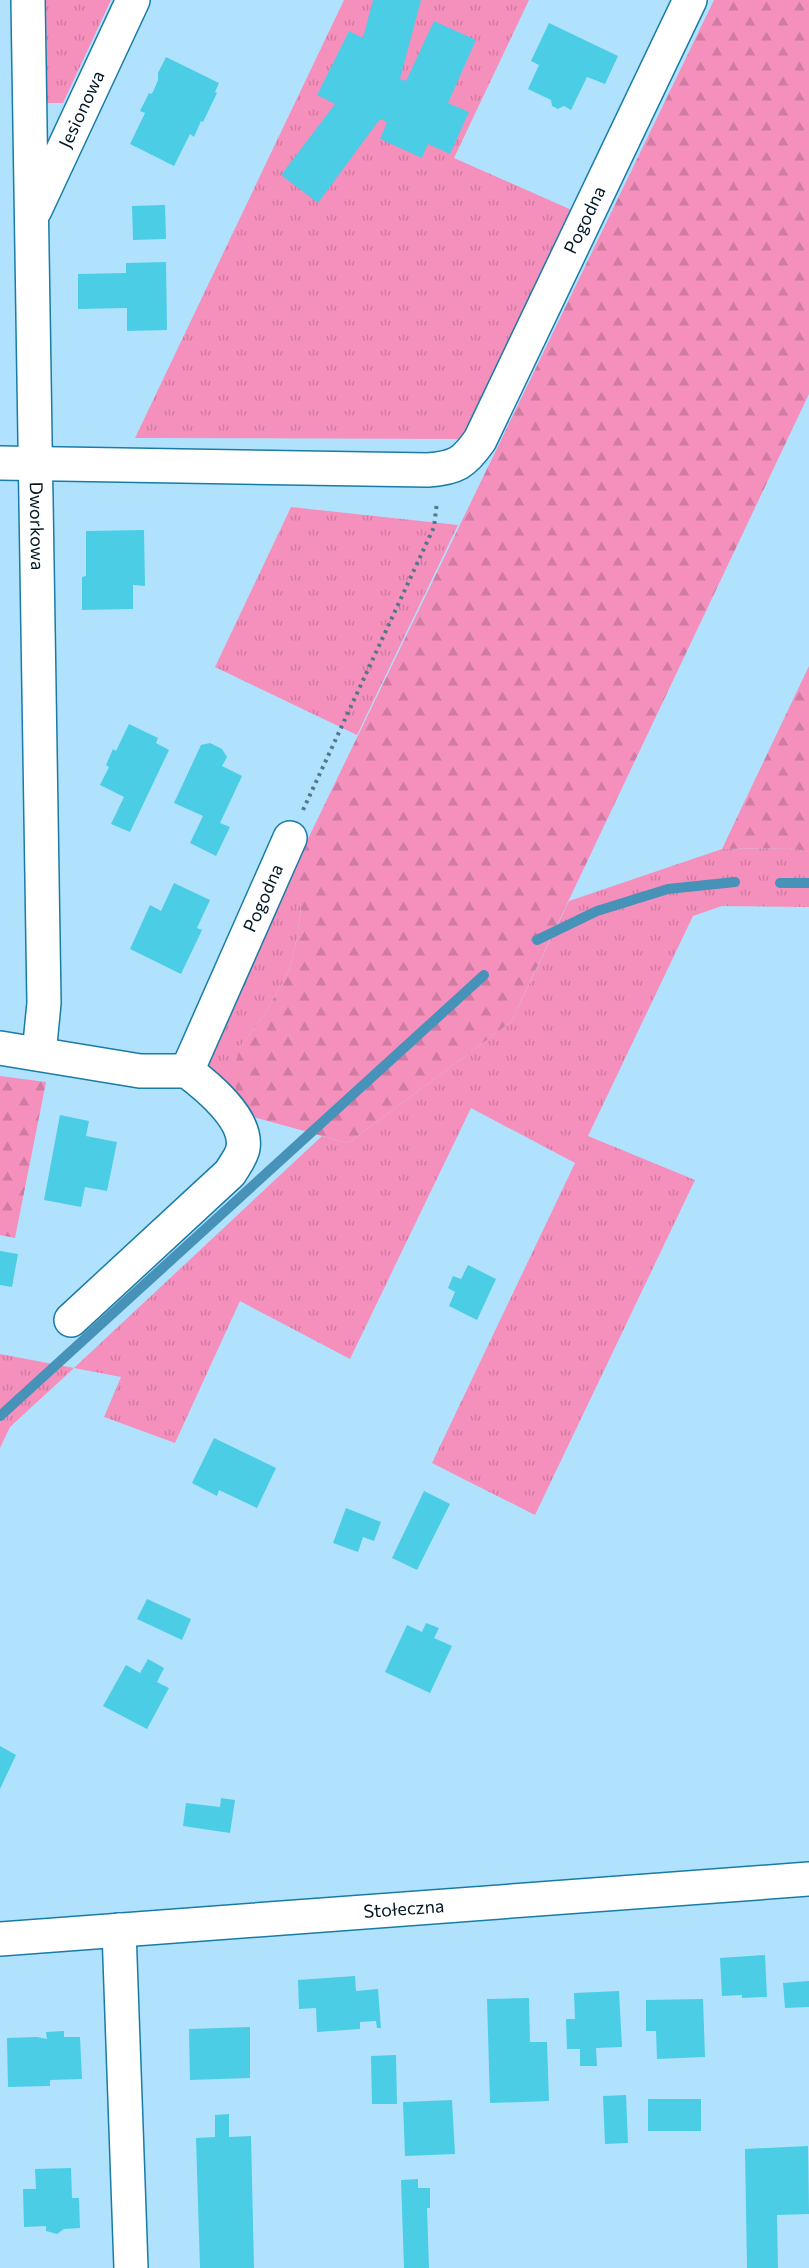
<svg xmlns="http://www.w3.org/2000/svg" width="809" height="2268" viewBox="0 0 809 2268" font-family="Commissioner,sans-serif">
<defs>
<pattern id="grass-tufts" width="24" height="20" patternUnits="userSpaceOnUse" patternTransform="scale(1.5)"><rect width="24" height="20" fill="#f590bc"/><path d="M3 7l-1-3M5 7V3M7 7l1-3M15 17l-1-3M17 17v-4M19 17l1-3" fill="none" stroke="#d07ba1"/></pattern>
<pattern id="forest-firs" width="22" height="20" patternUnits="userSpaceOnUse" patternTransform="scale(1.5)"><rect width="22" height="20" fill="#f590bc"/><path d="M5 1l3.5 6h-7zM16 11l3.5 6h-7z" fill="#d07ba1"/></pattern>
</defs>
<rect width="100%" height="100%" fill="#b0e2fe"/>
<!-- grass -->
<g fill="url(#grass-tufts)">
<polygon points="46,0 111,0 63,103 47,103"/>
<polygon points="344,0 529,0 454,158 574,211 465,439 135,438"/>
<polygon points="291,507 458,525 357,735 215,667"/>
<polygon points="789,848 809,852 809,907 722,906 693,916 588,1136 695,1180 535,1515 432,1463 575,1163 471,1108 350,1359 240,1301 175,1443 104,1417 121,1377 74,1368 10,1427 0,1448 0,1354 74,1368 322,1136 348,1143 511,1022 569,901 722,849"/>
<polygon points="290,876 301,908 297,938 289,971 265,1014 240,1047 239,1105 200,1064"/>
</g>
<!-- forest -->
<g fill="url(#forest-firs)">
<polygon points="714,0 809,0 809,394 511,1022 348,1143 249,1116 239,1105 233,1072 240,1047 265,1014 289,971 297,938 301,909 290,876"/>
<polygon points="809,666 809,852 789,848 722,849"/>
<polygon points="0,1076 46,1082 15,1238 0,1235"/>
</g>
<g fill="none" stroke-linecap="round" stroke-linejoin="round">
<!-- stream -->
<g stroke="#4792b9" stroke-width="10">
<polyline points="780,883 809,883"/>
<polyline points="537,940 597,911 668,889 735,882"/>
<polyline points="0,1416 484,975"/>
</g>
</g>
<!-- building -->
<g fill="#4ccde6">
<polygon points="373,0 421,0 400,79 406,81 434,21 476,40 448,103 469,112 450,154 428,144 422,158 380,139 387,122 380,119 318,203 281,175 335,104 317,95 349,31 363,38"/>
<polygon points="549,23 618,56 605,84 587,77 571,110 564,106 558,109 552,106 551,100 528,89 539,65 531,61"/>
<polygon points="166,57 219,83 215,92 217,93 203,122 201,121 194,137 190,134 174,166 130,144 145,113 140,111 149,93 151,94 153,92 158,80 158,73"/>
<polygon points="165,205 166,239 133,240 132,206"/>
<polygon points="166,262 167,330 127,331 127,308 78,309 78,274 126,273 126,263"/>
<polygon points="144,530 145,586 133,585 133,609 82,610 82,577 86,576 86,531"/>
<polygon points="129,724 158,738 156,743 169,750 130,832 111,824 124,797 100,785 109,767 106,765 113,749 116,751"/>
<polygon points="210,743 222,749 227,757 222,766 242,776 220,823 230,827 216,856 190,843 203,816 174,803 201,745"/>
<polygon points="174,883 210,900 197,928 202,930 181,974 130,949 150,905 161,911"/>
<polygon points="60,1115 89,1121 86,1136 117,1142 107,1191 85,1187 81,1207 44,1200"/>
<polygon points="0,1251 18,1254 12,1287 0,1285"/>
<polygon points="468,1265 496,1279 477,1320 449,1306 455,1292 448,1288 453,1276 461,1279"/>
<polygon points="214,1438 276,1468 257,1508 219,1490 217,1496 192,1483"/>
<polygon points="424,1491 450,1504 417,1570 392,1558"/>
<polygon points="346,1508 381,1522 374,1541 363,1537 358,1552 333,1543"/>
<polygon points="147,1599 191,1619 182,1640 137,1619"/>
<polygon points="426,1623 439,1628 434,1638 452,1646 430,1693 385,1672 407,1625 422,1632"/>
<polygon points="148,1659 164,1668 157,1682 169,1688 147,1729 103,1706 126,1665 140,1673"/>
<polygon points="0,1746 16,1755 0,1789"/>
<polygon points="221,1798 235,1800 230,1833 183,1826 186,1803 220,1807"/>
<polygon points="765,1955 767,1997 742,1998 742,1995 722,1996 720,1958"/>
<polygon points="355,1976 356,1991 378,1989 381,2028 377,2028 376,2021 360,2022 360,2029 317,2032 316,2008 299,2009 298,1980"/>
<polygon points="809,1981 809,2007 785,2008 783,1983"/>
<polygon points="619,1991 622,2047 596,2048 597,2066 580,2066 580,2049 567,2049 566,2019 575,2019 574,1993"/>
<polygon points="529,1998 530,2042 547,2042 549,2101 490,2103 487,1999"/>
<polygon points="703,1999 705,2057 657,2059 656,2031 646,2031 646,2000"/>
<polygon points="250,2027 250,2078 190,2080 189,2029"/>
<polygon points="64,2031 64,2037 80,2037 82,2079 50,2080 50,2086 8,2087 7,2038 37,2037 47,2039 46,2032"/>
<polygon points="396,2055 397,2104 372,2104 371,2056"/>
<polygon points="626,2095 628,2143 605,2144 603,2096"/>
<rect x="648" y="2099" width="53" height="32"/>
<polygon points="452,2100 455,2154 405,2156 403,2102"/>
<polygon points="229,2114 229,2137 251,2136 254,2268 200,2268 196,2138 215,2137 215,2115"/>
<polygon points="808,2146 809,2214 777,2215 778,2268 747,2268 745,2149"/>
<polygon points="71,2168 72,2198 79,2198 80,2228 64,2229 57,2234 46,2231 46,2226 24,2227 23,2189 36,2189 35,2169"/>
<polygon points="418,2179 418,2188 430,2188 430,2208 427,2208 429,2268 404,2268 401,2180"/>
</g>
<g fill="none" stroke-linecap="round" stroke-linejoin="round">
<defs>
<g id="minor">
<path id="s1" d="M28,0L44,1003L39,1054"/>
<path id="s2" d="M35,210L133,0"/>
<path id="s3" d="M0,463L428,470C456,468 464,463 480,440L690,0"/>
<path d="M0,1048L140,1071H187C207,1086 248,1119 243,1148C242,1156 234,1166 230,1173L71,1320"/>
<path id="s4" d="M187,1071L290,838"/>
<polyline points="119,1930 131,2268"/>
</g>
<g id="major">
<path id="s5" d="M0,1939L809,1879"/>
</g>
</defs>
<!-- minor casing -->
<use href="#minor" stroke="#187ca7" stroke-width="36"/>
<!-- major casing -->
<use href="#major" stroke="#187ca7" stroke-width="36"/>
<!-- path -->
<polyline stroke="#53778b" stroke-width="4" stroke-dasharray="3 4.5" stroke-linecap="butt" points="303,810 434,527 437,502"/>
<!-- minor -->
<use href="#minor" stroke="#fff" stroke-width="33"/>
<!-- major -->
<use href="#major" stroke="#fff" stroke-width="33"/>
</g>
<g text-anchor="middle" stroke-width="6" stroke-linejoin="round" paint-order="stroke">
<!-- street labels -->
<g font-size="18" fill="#001724" stroke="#fbfbfb">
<text dy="6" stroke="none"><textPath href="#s2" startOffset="111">Jesionowa</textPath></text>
<text dy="6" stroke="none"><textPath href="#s3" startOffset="735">Pogodna</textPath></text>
<text dy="6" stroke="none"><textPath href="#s1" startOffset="526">Dworkowa</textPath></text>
<text dy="6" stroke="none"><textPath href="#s4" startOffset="189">Pogodna</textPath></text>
<text dy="6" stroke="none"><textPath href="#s5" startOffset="405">Stołeczna</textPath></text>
</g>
</g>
</svg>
